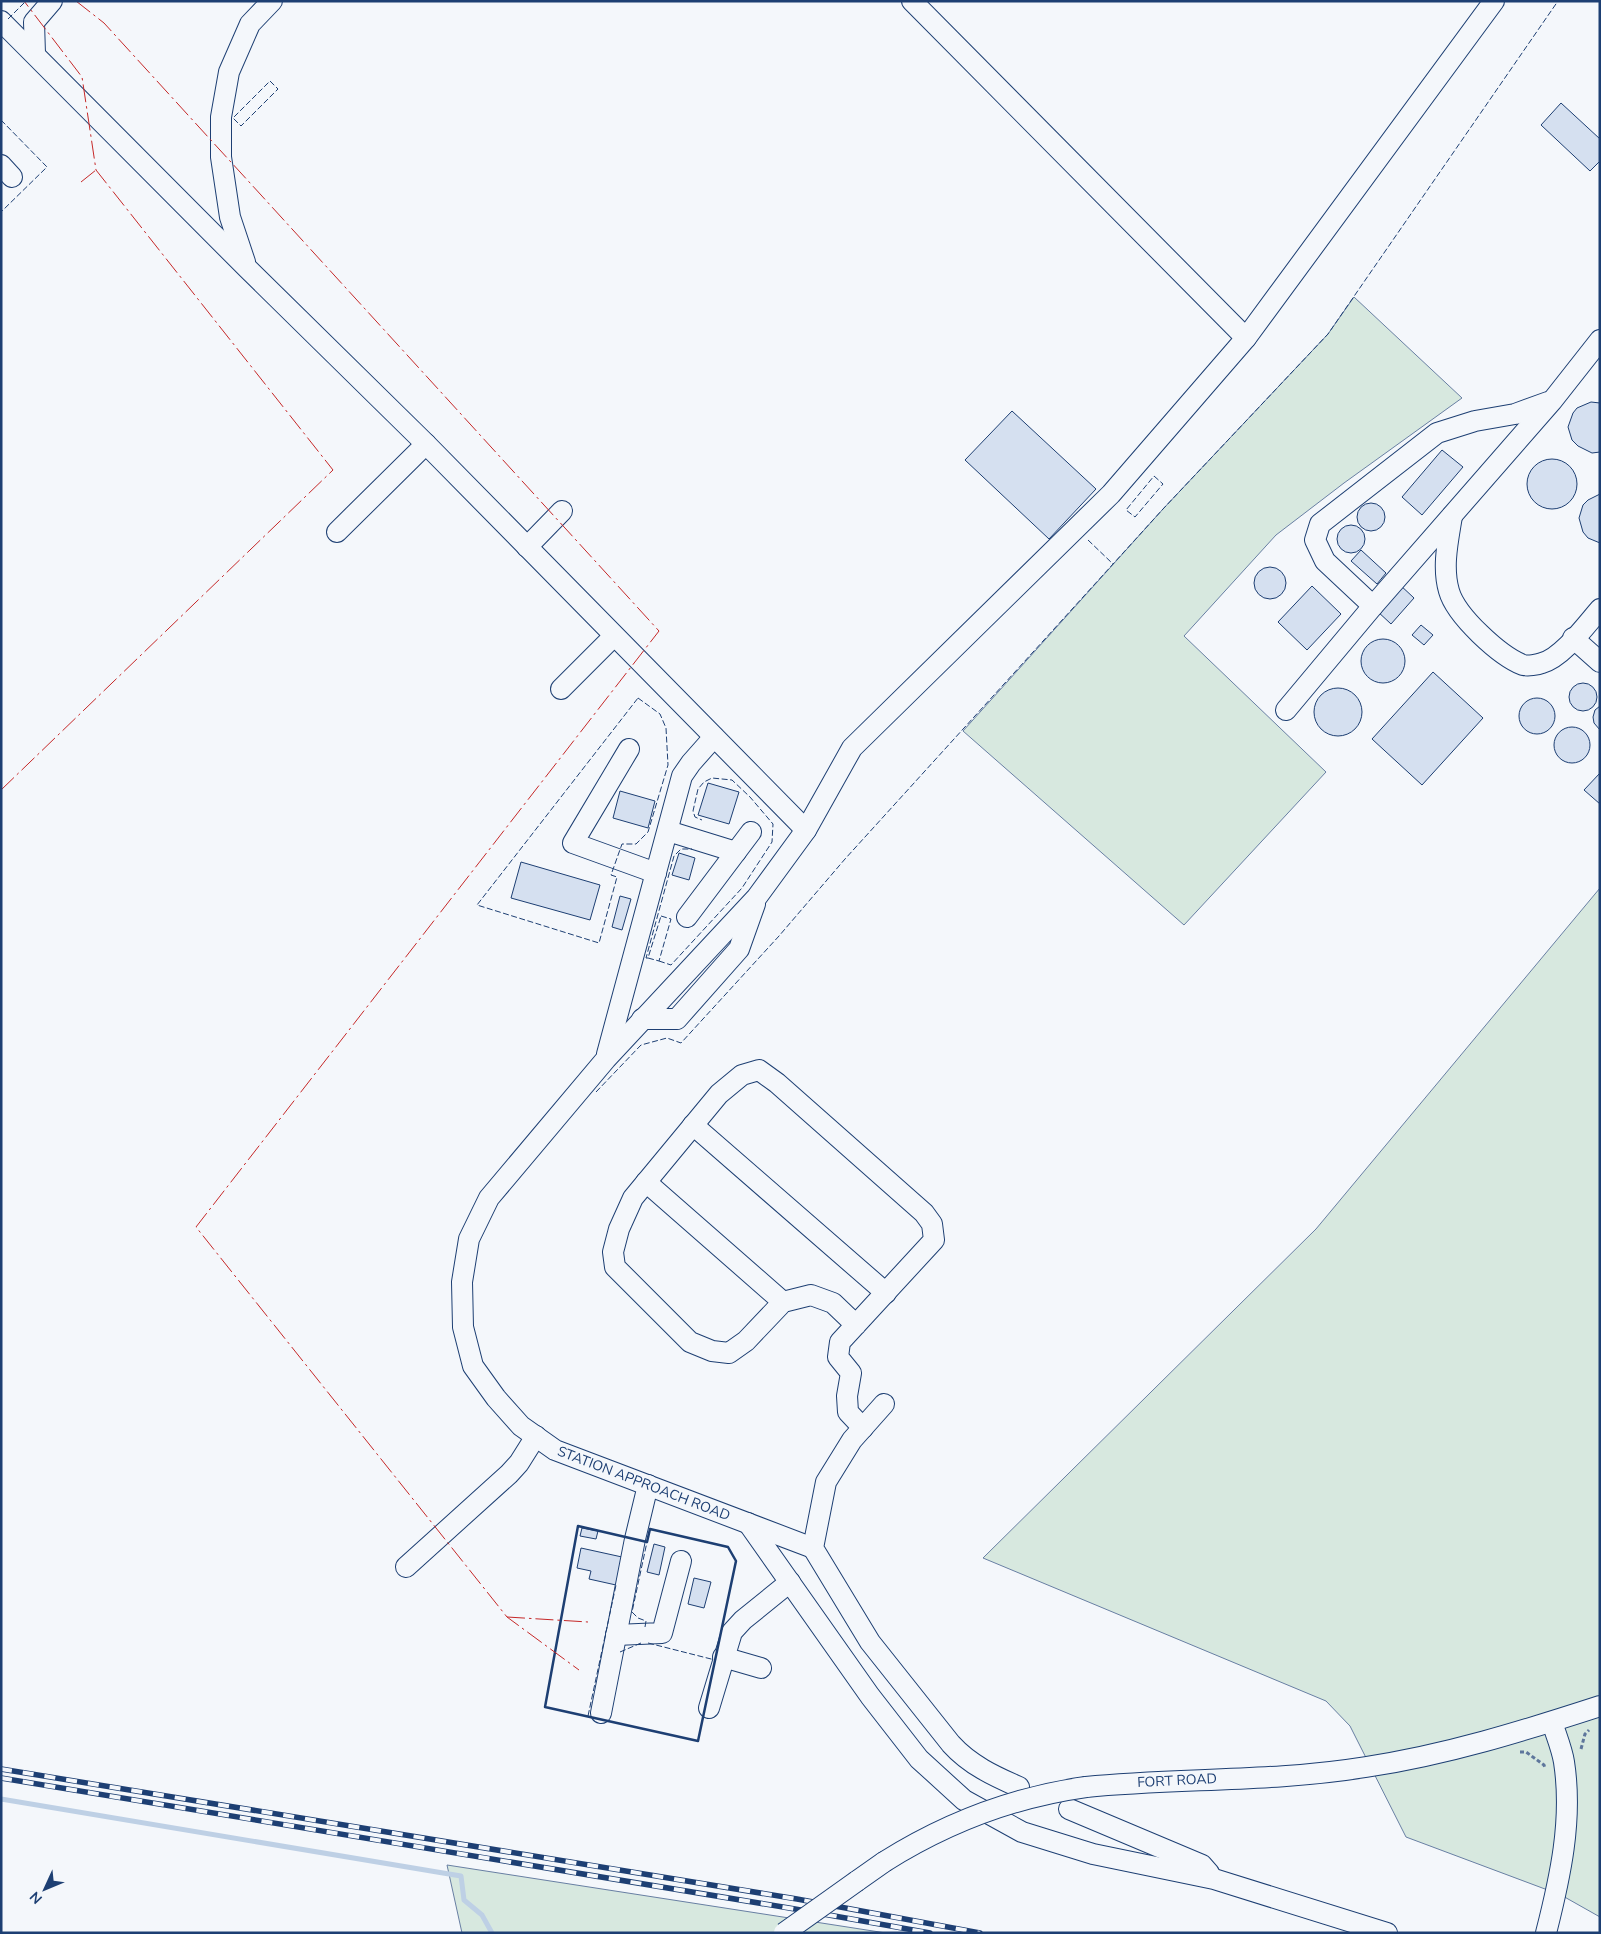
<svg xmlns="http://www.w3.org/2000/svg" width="1601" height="1934" viewBox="0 0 1601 1934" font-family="'Nunito Sans',sans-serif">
<rect width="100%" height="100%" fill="#f4f7fb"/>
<!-- green -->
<g fill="#d7e8df" stroke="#687fa3">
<polygon points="1354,297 1462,398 1344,483 1276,535 1184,636 1326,772 1184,925 963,731 1163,509 1328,334"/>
<polygon points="1600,888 1600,1917 1561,1895 1406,1837 1350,1726 1326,1701 983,1558 1316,1229"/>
<polygon points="447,1865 886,1933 462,1933"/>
</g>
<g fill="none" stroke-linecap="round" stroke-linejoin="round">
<!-- stream -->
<polyline stroke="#bed0e5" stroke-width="5" points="1,1799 461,1876 464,1900 482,1915 492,1933"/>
</g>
<!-- building -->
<g fill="#d5e0f0" stroke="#1d3f73">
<polygon points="1561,103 1600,139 1600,161 1590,171 1541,125"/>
<polygon points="1591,402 1600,403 1600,452 1592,453 1578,446 1572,440 1568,427 1573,413 1577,408"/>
<polygon points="1012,411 1096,489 1049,539 965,460"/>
<polygon points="1442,450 1463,467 1422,515 1402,497"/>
<circle cx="1552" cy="484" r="25"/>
<polygon points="1600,494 1600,543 1588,538 1583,532 1579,518 1583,505 1588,500"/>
<circle cx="1371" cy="517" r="14"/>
<circle cx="1351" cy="539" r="14"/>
<polygon points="1361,550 1386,573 1377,584 1351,561"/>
<circle cx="1270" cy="583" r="16"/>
<polygon points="1399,584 1414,598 1391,624 1376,610"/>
<polygon points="1312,586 1341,614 1307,650 1278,622"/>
<polygon points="1421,625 1433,635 1424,645 1412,635"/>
<circle cx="1383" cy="661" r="22"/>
<polygon points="1433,672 1483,718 1422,785 1372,739"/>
<circle cx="1583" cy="697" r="14"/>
<circle cx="1338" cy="712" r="24"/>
<circle cx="1537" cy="716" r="18"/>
<polygon points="1600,706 1600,730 1594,723 1593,717 1595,710"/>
<circle cx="1572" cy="745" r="18"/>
<polygon points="1600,773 1600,804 1584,790"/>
<polygon points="708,783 739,792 729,824 698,815"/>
<polygon points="620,791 655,801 648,828 613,818"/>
<polygon points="679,853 695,858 689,880 672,875"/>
<polygon points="521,862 600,885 590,920 511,898"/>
<polygon points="620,896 631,899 622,930 612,927"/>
<polygon points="582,1528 598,1531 596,1539 580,1536"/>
<polygon points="654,1544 665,1547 659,1575 647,1572"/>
<polygon points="581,1548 622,1557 616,1585 589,1579 591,1571 577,1568"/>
<polygon points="694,1578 711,1582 704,1608 688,1604"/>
</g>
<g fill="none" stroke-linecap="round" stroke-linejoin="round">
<defs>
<g id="minor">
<polyline points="912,1 1246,338"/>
<polyline points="1,21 247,268 426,444 806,830"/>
<polyline points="35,54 34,22 52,1"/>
<polyline points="1,165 12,177"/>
<polyline points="245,262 230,217 221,157 221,117 229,72 250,24 272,1"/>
<path d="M1452,516C1448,541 1442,567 1449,591C1456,616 1500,656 1523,665C1528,666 1537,665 1542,663C1562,658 1586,625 1600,609"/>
<polyline points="337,532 426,444"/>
<polyline points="527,547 562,511"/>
<polyline points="1373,606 1325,561 1315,540 1320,524 1437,433 1475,421 1515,414 1548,402"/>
<polyline points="1573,638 1600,662"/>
<polyline points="561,689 614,636"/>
<polyline points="1286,710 1373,606 1552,401 1600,340"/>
<polyline points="629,749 573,843 656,873"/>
<polyline points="668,831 736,852"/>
<polyline points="687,917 751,832"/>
<polyline points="642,1019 677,1019 739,949 755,904"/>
<polyline points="607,1054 682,776 691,763 714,737"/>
<polyline points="693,1125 886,1293"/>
<polyline points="646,1182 783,1302"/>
<polyline points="856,1325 833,1303 811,1295 783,1302 746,1341 729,1353 712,1351 690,1342 615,1267 613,1252 619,1229 633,1198 719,1094 742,1075 759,1070 777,1083 924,1213 932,1224 934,1240 840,1342 838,1357 851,1373 847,1396 848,1412 863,1428"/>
<path d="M884,1404L852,1440L826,1482L813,1548L870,1642L951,1744C970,1765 994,1776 1019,1787"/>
<polyline points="748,1523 870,1696 919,1759 964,1800 1022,1832 1093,1854 1214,1879 1387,1933"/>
<polyline points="813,1548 555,1450 521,1426 496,1398 473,1366 463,1327 462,1282 469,1239 489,1198 606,1059 757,897 806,830 852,748 1111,494 1246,338 1494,1"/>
<polyline points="406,1567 509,1474 519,1463 536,1436"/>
<polyline points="616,1635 662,1633 681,1561"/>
<polyline points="723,1657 761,1668"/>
<polyline points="709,1708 732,1632 743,1620 790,1582"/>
<polyline points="601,1713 635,1539 648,1485"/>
<path d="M1086,1787C1179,1778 1273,1782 1366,1767C1446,1755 1523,1731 1600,1706"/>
<polyline points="1069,1809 1202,1865 1209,1873"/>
<polyline points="857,1881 884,1862"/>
<path d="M1546,1933C1560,1878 1573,1820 1564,1762C1562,1749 1556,1735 1552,1722"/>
</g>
</defs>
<!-- minor casing -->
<use href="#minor" stroke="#1d3f73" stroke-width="22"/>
<!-- path -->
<g stroke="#5e769c" stroke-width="3" stroke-dasharray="4 2.5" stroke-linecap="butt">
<polyline points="1581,1749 1585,1734 1589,1730"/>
<polyline points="1520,1752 1526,1752 1544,1765 1545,1768"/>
</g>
<!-- minor -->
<use href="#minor" stroke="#f4f7fb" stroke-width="20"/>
<defs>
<g id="rail">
<polyline points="1,1769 797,1899 980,1933"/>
<polyline points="1,1778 795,1909 930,1933"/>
</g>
</defs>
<!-- rail casing -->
<use href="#rail" stroke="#1d3f73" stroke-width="5.5"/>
<!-- rail -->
<use href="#rail" stroke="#f4f7fb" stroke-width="4" stroke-dasharray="11" stroke-linecap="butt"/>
<defs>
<g id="minor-bridge">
<path d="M884,1862C946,1823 1014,1797 1086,1787"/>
<polyline points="784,1933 857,1881"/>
</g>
</defs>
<!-- minor-bridge casing -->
<use href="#minor-bridge" stroke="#1d3f73" stroke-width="22" stroke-linecap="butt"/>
<!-- minor-bridge -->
<use href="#minor-bridge" stroke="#f4f7fb" stroke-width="20"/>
<!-- fence -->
<g stroke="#1d3f73" stroke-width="1" stroke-dasharray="6 2.5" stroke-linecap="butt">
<polyline points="8,19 26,1"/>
<polygon points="270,81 278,89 241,126 233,118"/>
<polyline points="1,120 47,167 1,212"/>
<polygon points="1154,476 1163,484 1135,517 1126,510"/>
<polyline points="1088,540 1113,564"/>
<polygon points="638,698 660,714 666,728 668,765 648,832 636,844 622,844 611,875 617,877 599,943 477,905"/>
<polygon points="661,916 671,919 659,961 648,958"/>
<polyline points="648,958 646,958 674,856 681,849 692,849"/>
<polyline points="659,961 671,965 742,888 772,842 773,824 750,797 732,780 712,778 704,782 698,789 693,811 695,817 702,820"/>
<polyline points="596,1092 641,1045 667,1038 681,1043 779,936 845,859 1163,509 1328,334 1558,1"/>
<polyline points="645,1627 646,1621 638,1618 632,1612 647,1542"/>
<polyline points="648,1643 715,1660"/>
<polyline points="620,1652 641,1643"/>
<polyline points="588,1716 616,1585"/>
</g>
<!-- wall -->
<polygon stroke="#1d3f73" stroke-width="2.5" points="578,1526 647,1542 650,1529 728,1547 736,1561 698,1741 545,1707"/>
<!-- power -->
<g stroke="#c62828" stroke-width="1" stroke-dasharray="18 4 2.5 4" stroke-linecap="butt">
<polyline points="76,1 104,23 659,631 196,1227 507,1617 579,1670"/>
<polyline points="81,182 96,170"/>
<polyline points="1,790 333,470 96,170 82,77 24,1"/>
<polyline points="507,1617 588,1622"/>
</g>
</g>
<g text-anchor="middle" stroke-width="4" stroke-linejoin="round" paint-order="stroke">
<!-- street labels -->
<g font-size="14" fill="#1d3f73" stroke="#f4f7fb">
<text transform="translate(644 1483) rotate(21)" y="5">STATION APPROACH ROAD</text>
<text transform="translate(1177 1780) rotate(-3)" y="5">FORT ROAD</text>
</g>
</g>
<!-- border -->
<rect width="1601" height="1934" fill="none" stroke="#1d3f73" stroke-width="5"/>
<!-- north arrow -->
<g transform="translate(45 1889) rotate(226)" stroke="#f4f7fb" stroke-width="4" paint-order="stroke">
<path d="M0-4L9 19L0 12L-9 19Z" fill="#1d3f73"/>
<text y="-8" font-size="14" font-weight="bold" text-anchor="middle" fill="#1d3f73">N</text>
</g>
</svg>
